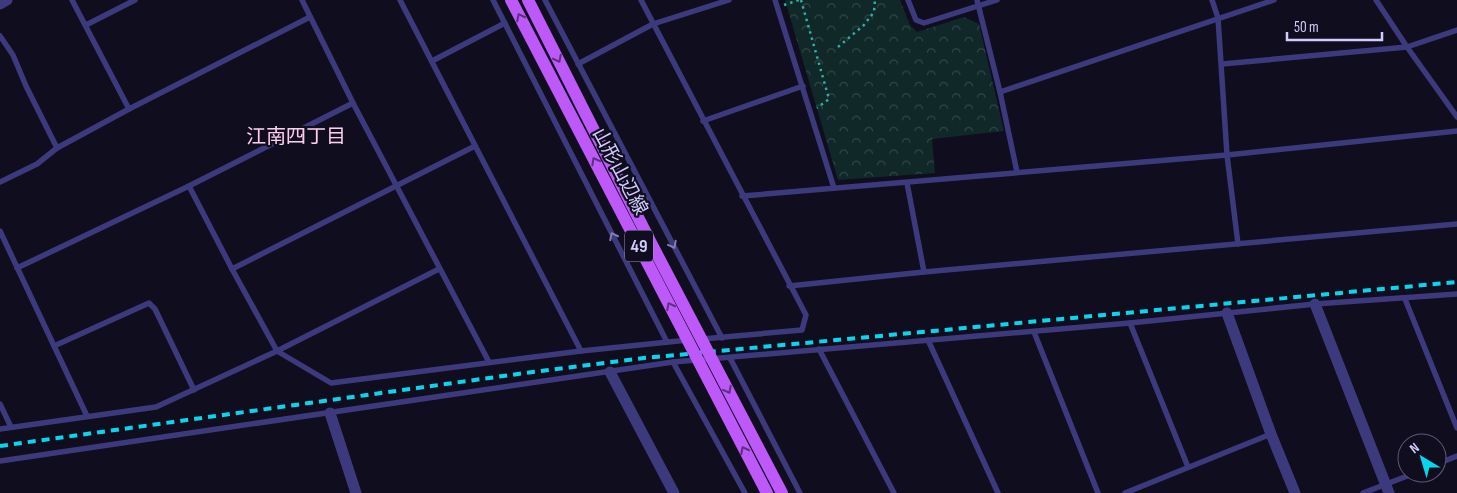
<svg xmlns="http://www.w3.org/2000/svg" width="1457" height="493" viewBox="0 0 1457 493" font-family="'Sofia Sans Condensed','Noto Sans JP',sans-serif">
<defs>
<pattern id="park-crowns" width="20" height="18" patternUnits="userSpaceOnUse" patternTransform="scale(1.25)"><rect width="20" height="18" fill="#102828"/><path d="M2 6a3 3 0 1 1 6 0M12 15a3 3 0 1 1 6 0" fill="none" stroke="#324648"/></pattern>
</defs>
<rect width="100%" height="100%" fill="#100d1f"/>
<!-- park -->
<polygon fill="url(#park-crowns)" points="785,0 900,0 910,25 917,32 964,17 979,24 1004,131 932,139 935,173 838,180"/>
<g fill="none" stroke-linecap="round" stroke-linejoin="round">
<!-- path -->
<g stroke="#32aca5" stroke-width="2.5" stroke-dasharray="2.5 4" stroke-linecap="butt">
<polyline points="801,0 829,99 817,108"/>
<polyline points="784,5 799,0"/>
<polyline points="838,47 864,25 874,12 875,0"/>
</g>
<!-- service -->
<g stroke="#3c3a7c" stroke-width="5.5">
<polyline points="72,0 129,109"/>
<polyline points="302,0 353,103 489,362"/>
<polyline points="400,0 581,351"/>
<polyline points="493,0 667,342"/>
<polyline points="545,0 722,338"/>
<polyline points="641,0 806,315 802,330 702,339"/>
<polyline points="775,0 834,188"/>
<polyline points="908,0 916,20 924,23 997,0"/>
<polyline points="977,0 1000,92 1017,172"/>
<polyline points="1212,0 1218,18 1227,155 1238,244"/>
<polyline points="1376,0 1407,47 1457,117"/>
<polyline points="86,25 135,0"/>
<polyline points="0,36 13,55 26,86 57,148"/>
<polyline points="432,61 505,23"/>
<polyline points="578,64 653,24 729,0"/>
<polyline points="1222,64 1407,47 1457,30"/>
<polyline points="1000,92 1274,0"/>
<polyline points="703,121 803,86"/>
<polyline points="0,182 37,164 57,148 129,109 310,17"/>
<polyline points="907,183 924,272"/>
<polyline points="189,186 232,269 277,351 439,269"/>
<polyline points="742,196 1227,155 1457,131"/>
<polyline points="0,231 87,416"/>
<polyline points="17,268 189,186 353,103"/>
<polyline points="232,269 475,146"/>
<polyline points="789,286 924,272 1457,224"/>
<polyline points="1405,299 1457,428"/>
<polyline points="1130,323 1188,467"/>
<polyline points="1034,332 1098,493"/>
<polyline points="928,340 998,493"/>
<polyline points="54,346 149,303 155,309 194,390"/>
<polyline points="819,349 894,493"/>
<polyline points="730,358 800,493"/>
<polyline points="673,362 745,493"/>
<polyline points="0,404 11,427"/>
<polyline points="0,429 156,407 277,351 331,383 581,351 688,340"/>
<polyline points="0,461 673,362 1130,323 1315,304 1457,294"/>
<polyline points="1437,464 1457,456"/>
<polyline points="1125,493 1271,434"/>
<polyline points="1363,493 1415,473"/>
</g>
<!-- minor -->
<g stroke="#3c3a7c" stroke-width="11">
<polyline points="0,4 7,0"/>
<polyline points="1315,304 1389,493"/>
<polyline points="1227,313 1271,434 1295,493"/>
<polyline points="610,372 674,493"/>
<polyline points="330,413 356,493"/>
</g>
<!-- rail -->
<polyline stroke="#09d6ed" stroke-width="4" stroke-dasharray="8 6" stroke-linecap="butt" points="0,446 525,373 644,358 1457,282"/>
<!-- primary-bridge -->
<g stroke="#bd58f9" stroke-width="12">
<polyline points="511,0 767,493"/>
<polyline points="528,0 651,243 782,493"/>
</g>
</g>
<!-- one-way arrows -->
<defs><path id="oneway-chevron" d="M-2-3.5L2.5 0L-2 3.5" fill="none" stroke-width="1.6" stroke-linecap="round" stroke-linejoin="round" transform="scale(1.25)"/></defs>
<g stroke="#5e2f81">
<use href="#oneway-chevron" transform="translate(520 17) rotate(-117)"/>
<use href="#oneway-chevron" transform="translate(558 59) rotate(63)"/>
<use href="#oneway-chevron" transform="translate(595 161) rotate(-118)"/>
<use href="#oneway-chevron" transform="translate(670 306) rotate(-117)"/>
<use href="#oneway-chevron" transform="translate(728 390) rotate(62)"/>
<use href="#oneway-chevron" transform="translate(744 450) rotate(-117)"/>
</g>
<g stroke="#807cb6">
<use href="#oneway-chevron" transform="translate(613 236) rotate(-117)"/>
<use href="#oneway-chevron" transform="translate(673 245) rotate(62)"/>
</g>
<g text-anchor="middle" stroke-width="4.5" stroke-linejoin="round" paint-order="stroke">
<!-- shield labels -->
<rect fill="#100d1f" stroke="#9893ba" stroke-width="1" x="625" y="230.5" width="28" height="31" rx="4"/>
<g font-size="18" font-weight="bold" fill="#d2ccfd">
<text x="639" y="252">49</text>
</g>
<!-- street labels -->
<g font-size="19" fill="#d2ccfd" stroke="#100d1f">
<text transform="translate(621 171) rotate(62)" y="7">山形山辺線</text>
</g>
<!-- neighbourhood labels -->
<g font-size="20" fill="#fdceec" stroke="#100d1f">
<text x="296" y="143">江南四丁目</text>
</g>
</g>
<!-- north arrow -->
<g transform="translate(1422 458) rotate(322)"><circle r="24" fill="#100d1f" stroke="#5e5978"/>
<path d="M0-4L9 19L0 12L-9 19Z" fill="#09d6ed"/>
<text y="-8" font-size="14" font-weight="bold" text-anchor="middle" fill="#d2ccfd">N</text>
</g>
<!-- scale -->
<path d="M1287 32v8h95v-8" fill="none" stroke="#d2ccfd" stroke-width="2.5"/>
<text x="1294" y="32" font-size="15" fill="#d2ccfd" stroke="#100d1f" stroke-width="4" paint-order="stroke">50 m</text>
</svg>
